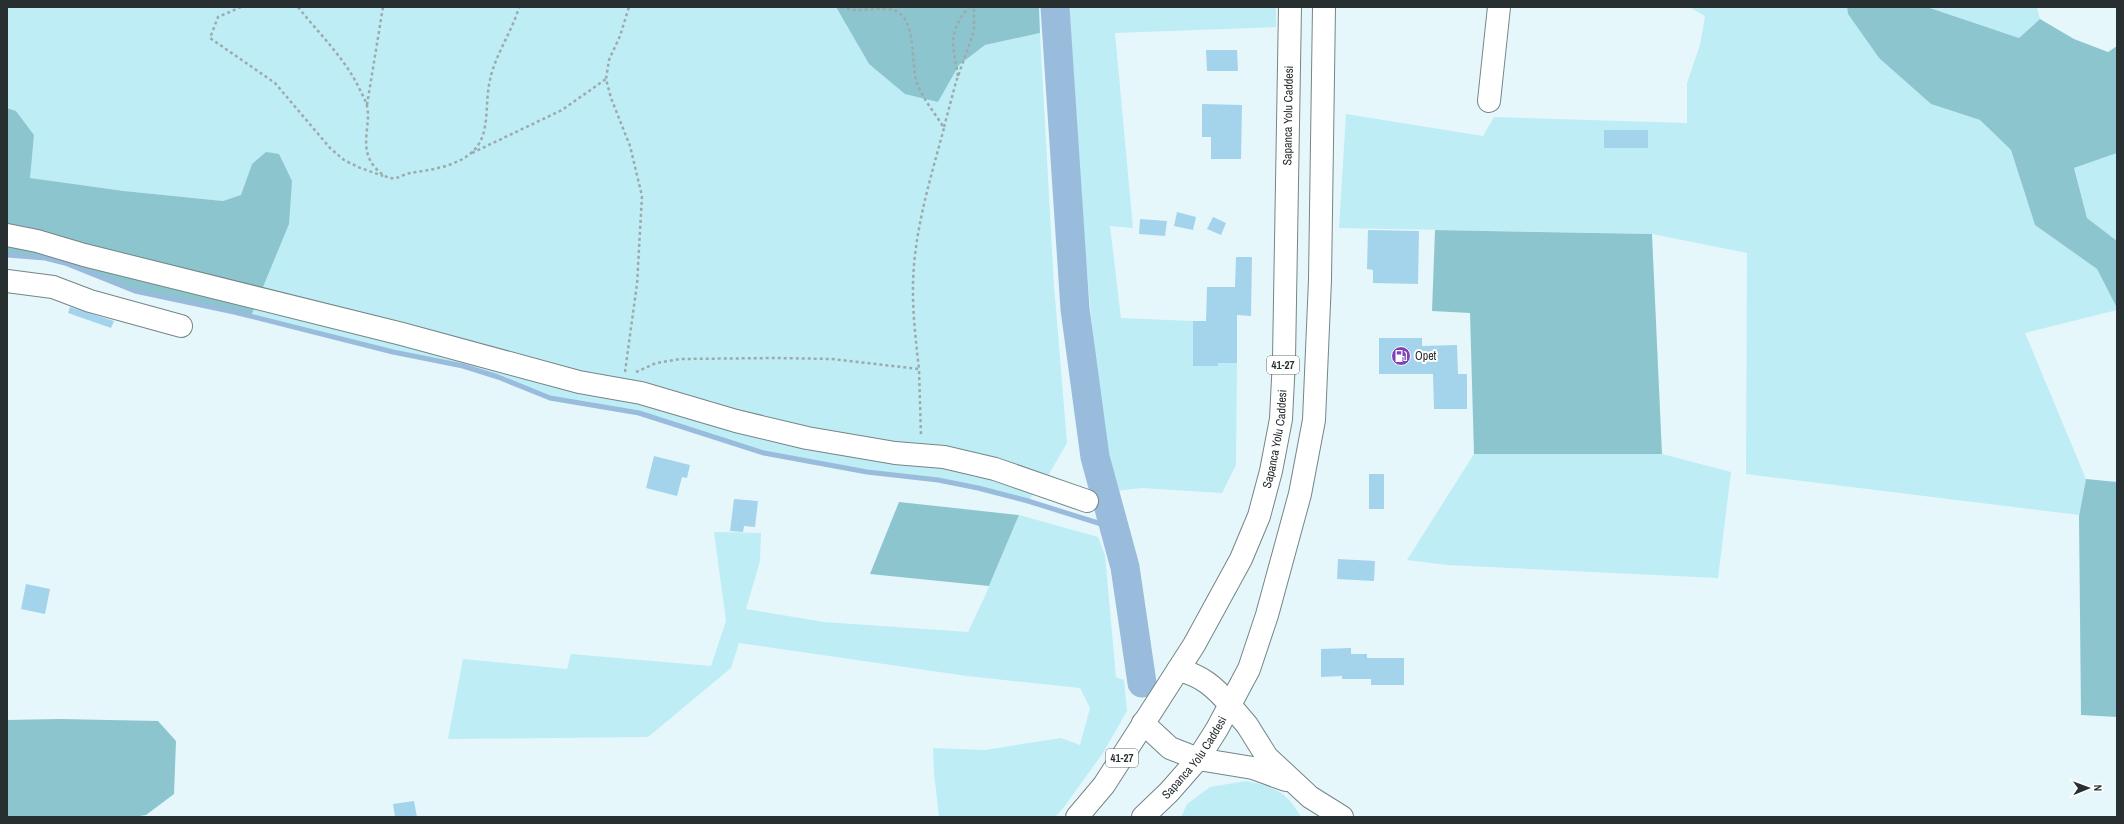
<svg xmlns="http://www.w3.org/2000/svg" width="2124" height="824" viewBox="0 0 2124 824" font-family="'Archivo Narrow',sans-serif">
<rect width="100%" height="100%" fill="#e5f7fb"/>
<!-- green -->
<g fill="#beedf5">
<polygon points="7,7 836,7 869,64 938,102 959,65 985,45 1040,33 1054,285 1067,443 1049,474 1028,501 938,480 867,472 764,453 639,413 550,398 498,377 463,366 393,352 251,316 259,294 252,164 241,196 223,201 124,191 29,178 34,135 16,111 7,108"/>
<polygon points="1069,7 1276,7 1276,27 1115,33 1133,228 1110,226 1121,318 1193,321 1193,366 1218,366 1218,363 1237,363 1236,465 1222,493 1142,488 1115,491 1097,383 1085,248"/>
<polygon points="1689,7 1847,7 1848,14 1879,58 1931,104 1980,120 2011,150 2035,225 2097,269 2117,308 2117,310 2025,333 2086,479 2079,515 1746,474 1747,253 1652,234 1339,228 1346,114 1483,136 1494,117 1687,123 1687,83 1700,45 1705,16"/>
<polygon points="1927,7 2037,7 2040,19 2019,38"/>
<polygon points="2117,153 2117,241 2087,218 2074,168"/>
<polygon points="1474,454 1662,454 1731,472 1718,578 1447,565 1407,560"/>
<polygon points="1019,515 1098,537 1105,555 1116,677 1124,680 1127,711 1103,753 1064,807 1055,817 939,817 934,773 933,748 985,750 1061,738 1080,745 1090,708 1080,688 967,676 739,643 731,668 648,737 448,739 463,659 567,669 571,654 711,666 726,621 714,532 761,533 760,561 746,609 824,622 968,632 985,596"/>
<path d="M1246,781C1275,787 1285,790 1301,817H1181L1187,804L1210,787Z"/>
</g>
<!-- forest -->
<g fill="#8dc5cf">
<polygon points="836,7 1039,7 1040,33 985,45 959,65 938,102 905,94 869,64"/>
<polygon points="1847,7 1927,7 2019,38 2040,19 2074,39 2108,52 2117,46 2117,153 2074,168 2087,218 2117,241 2117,308 2097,269 2035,225 2011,150 1980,120 1931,104 1879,58 1848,14"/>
<polygon points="7,108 16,111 34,135 30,178 124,191 223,201 241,195 252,164 266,152 279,154 292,181 289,224 251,316 135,291 65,263 45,258 7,255"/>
<polygon points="1435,230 1652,234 1662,454 1474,454 1470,313 1432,311"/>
<polygon points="2086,479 2117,482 2117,717 2081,715 2079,516"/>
<polygon points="899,502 1019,515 989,586 870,574"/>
<polygon points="60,719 158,721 176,741 174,794 146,815 133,817 7,817 7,720"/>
</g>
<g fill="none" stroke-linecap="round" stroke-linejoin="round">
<!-- stream -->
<polyline stroke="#99bbdc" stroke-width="5" points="7,255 45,258 65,263 135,291 234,312 393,352 463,366 498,377 550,398 639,413 764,453 867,472 938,480 978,488 1028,501 1114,528"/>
<!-- river -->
<polyline stroke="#99bbdc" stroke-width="29" points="1055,7 1075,309 1095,457 1125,567 1142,683"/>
</g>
<!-- building -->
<g fill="#a4d4eb">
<polygon points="1206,50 1237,50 1238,71 1207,71"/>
<polygon points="1202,104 1242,105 1241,159 1211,159 1211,137 1202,137"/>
<rect x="1604" y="130" width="44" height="18"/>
<polygon points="1177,212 1196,217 1193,230 1174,226"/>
<polygon points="1213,217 1226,223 1221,235 1207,229"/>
<polygon points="1140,219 1167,221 1165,236 1139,234"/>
<polygon points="1368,230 1419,231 1418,284 1373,283 1373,270 1367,269"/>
<polygon points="1236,257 1252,257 1251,316 1237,315 1237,363 1218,363 1218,366 1193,366 1193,321 1206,321 1207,287 1235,287"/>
<polygon points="70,307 114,321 111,328 68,313"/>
<polygon points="1379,338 1422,338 1422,346 1457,345 1458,374 1467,374 1467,409 1434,409 1433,374 1379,374"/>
<polygon points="654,456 690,465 687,478 682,477 677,496 646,488"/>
<rect x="1369" y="474" width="15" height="35"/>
<polygon points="734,499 758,501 755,527 744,526 743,532 730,531"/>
<polygon points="1338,559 1375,561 1374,581 1337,579"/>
<polygon points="26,584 50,589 45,614 21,609"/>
<polygon points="1351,648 1351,654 1367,654 1367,658 1404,658 1404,685 1371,685 1371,679 1342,679 1342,676 1321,677 1321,649"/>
<polygon points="414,801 417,817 395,817 393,804"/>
</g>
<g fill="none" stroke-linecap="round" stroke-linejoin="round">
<defs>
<g id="minor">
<polyline points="1489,101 1499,7"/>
<polyline points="7,235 37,241 84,255 402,334 579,382 641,393 736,421 807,438 895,453 944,457 995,469 1087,501"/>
<polyline points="7,281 53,287 90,301 181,326"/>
<polyline points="1230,705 1247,725 1267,757 1310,797 1342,817"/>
<polyline points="1198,759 1253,768 1286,780"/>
</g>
<g id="highway">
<path d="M1178,670C1201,675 1215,687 1230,705"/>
<polyline points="1143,723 1170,748 1198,759"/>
<path id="s1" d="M1077,817L1104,785L1194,645L1241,559L1259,516L1271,471L1281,419L1284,359L1290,7"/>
<path id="s2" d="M1143,817L1169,792L1198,759L1217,729L1249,669L1267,615L1300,494L1314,420L1320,280L1324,7"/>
</g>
</defs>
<!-- minor casing -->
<use href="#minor" stroke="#758588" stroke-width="24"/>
<!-- highway casing -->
<use href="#highway" stroke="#758588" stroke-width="24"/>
<!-- path -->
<g stroke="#9daaad" stroke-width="2.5" stroke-dasharray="3 3" stroke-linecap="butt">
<polyline points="241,7 218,17 210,38 275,83 330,148 344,160 358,167 383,176"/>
<path d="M298,7C320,35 346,59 361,92C363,96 366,101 367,106C371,123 361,142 370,160C374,168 385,180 396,178C400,177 405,174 410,173C437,169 477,164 484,131C488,115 486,97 490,80C495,55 512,32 519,7"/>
<path d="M841,7C859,14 876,6 893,10C917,17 911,62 916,80C921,97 935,113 944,128C932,173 918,218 914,265C911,300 915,334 919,369"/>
<path d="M958,76C953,45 947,33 969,7"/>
<polyline points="367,105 383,7"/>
<polyline points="944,127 956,82 974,31 974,7"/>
<polyline points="472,153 562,110 606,79"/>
<polyline points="625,372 637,284 642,196 630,146 611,98 606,79 609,60 620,36 629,7"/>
<polyline points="636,372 656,363 680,359 776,358 832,359 919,369 921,436"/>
</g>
<!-- minor -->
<use href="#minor" stroke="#fff" stroke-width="22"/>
<!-- highway -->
<use href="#highway" stroke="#fff" stroke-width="22"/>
</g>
<!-- icons -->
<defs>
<symbol id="fuel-disc" viewBox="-11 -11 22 22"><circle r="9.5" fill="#7e42b8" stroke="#fff"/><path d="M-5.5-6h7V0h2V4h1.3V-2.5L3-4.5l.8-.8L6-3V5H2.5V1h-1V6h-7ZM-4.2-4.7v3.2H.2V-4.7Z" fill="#fff"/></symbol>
</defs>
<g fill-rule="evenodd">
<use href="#fuel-disc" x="1390" y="345" width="22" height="22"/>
</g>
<g text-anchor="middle" stroke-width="4" stroke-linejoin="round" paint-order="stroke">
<!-- shield labels -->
<g fill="#fff" stroke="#686d6e" stroke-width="1">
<rect x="1267" y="356" width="32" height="18" rx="3"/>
<rect x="1106" y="749" width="32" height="18" rx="3"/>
</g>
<g font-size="11" font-weight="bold" fill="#282f30">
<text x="1283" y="369">41-27</text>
<text x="1122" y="762">41-27</text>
</g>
<!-- street labels -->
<g font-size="12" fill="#282f30" stroke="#fff">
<text dy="4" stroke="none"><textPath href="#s1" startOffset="756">Sapanca Yolu Caddesi</textPath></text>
<text dy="4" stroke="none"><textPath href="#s1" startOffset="432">Sapanca Yolu Caddesi</textPath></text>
<text dy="4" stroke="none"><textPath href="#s2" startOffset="79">Sapanca Yolu Caddesi</textPath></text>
</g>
<!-- poi labels -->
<g font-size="12" fill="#282f30" stroke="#fff" text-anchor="start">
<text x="1415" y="360">Opet</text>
</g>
</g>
<!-- border -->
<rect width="2124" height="824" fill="none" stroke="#282f30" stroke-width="16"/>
<!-- north arrow -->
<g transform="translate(2088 788) rotate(89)" stroke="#ffffff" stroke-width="3" paint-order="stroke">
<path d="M0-3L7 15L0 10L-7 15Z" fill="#282f30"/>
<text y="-6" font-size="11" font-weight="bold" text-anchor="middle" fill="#282f30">N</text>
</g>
</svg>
